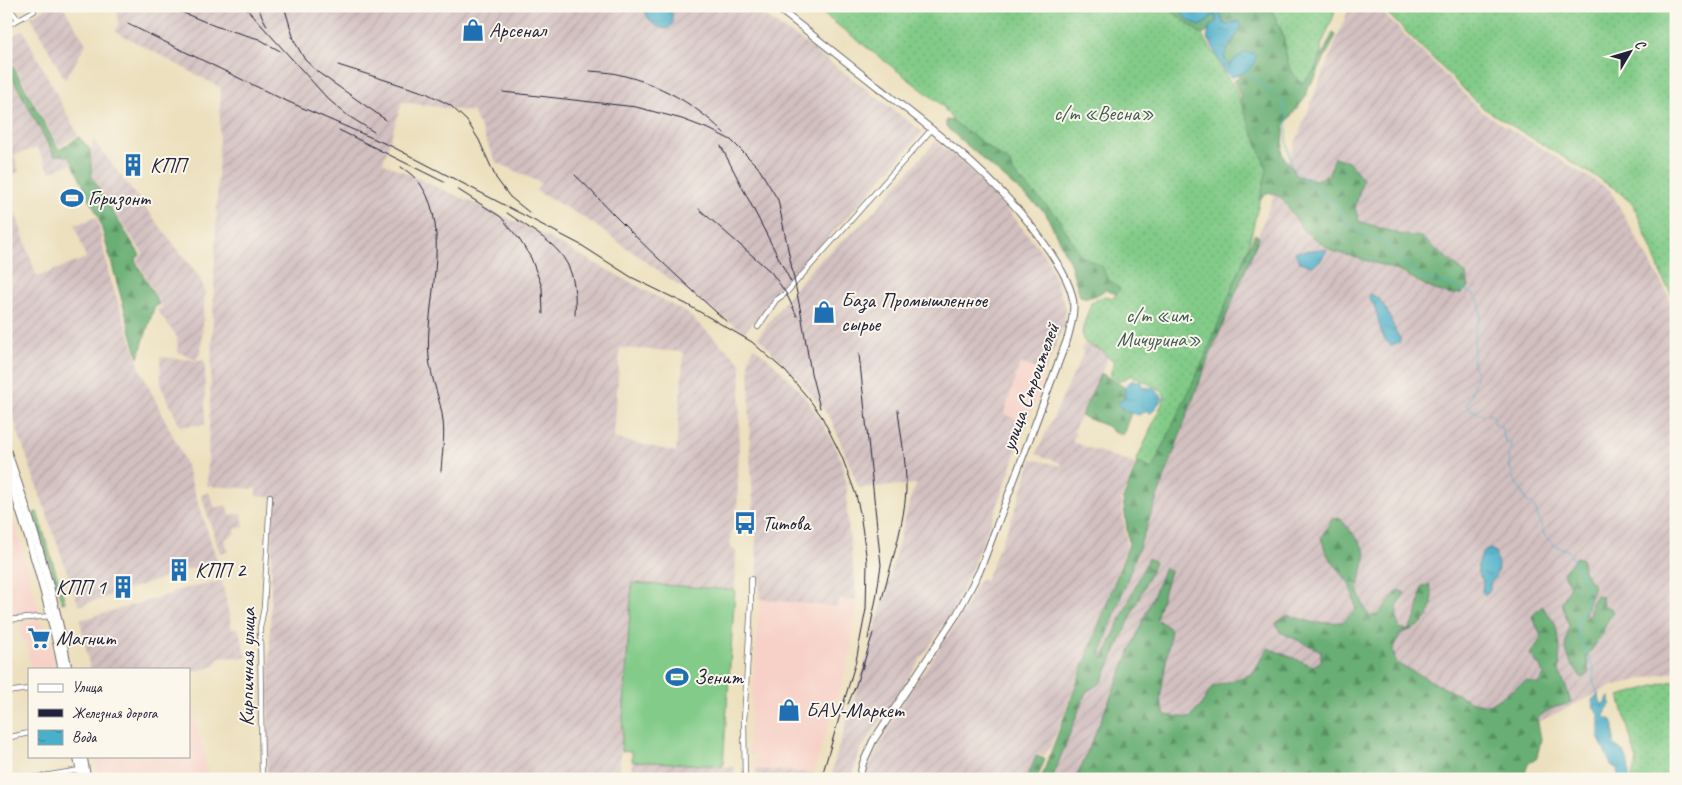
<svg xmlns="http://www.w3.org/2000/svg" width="1682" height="785" viewBox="0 0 1682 785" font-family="Caveat,sans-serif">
<defs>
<pattern id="industrial-furrows" width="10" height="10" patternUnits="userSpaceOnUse" patternTransform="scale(1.25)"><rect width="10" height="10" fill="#d2bfc0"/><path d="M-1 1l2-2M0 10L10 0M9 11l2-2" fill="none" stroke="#b4a4a6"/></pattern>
<pattern id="grass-tufts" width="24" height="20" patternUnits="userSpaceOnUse" patternTransform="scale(1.25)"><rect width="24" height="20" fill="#82cb88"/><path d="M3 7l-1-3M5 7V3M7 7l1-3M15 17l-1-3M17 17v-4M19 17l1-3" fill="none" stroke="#70ae76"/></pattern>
<pattern id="forest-firs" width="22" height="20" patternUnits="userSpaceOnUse" patternTransform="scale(1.25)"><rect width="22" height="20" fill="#69af74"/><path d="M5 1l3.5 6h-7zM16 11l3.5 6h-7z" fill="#568e60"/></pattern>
<pattern id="garden-dots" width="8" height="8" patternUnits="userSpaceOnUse" patternTransform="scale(1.25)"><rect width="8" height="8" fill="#82cb88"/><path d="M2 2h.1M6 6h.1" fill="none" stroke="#70ae76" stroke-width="1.8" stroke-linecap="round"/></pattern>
<pattern id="water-ripples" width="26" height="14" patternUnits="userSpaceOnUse" patternTransform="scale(1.25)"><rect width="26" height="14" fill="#4aafc9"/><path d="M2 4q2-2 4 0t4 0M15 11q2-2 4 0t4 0" fill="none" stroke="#3d8ea4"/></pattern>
</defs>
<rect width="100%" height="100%" fill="#fbf7ec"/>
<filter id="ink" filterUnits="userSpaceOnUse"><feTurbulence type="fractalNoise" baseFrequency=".02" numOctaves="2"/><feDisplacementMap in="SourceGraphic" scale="10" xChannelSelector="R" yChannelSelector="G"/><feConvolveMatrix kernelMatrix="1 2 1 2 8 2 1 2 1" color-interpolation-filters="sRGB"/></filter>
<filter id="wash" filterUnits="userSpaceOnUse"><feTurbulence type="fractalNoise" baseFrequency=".0096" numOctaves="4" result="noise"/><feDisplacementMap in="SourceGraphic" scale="20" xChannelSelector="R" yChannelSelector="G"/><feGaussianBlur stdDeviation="1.12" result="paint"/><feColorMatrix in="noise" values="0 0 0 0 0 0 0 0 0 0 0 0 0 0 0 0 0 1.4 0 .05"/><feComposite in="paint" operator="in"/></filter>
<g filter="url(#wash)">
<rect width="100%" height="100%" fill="#ece0be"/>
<!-- built -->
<g fill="#f7d1c8">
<polygon points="1020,363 1044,372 1040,382 1044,384 1027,423 1004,415"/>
<polygon points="13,517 25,562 40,614 6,617 6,519"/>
<polygon points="760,599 837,607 838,599 857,601 850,657 813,773 753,768 753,760 756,760 757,755 748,754"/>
<polygon points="39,620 47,628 55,669 31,669 26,641 23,641 20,622"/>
<polygon points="189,698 190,698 210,779 100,779 96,756 189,756"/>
</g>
<!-- industrial -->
<g fill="url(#industrial-furrows)" fill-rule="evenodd">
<polygon points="50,6 63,6 86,44 65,80 31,17"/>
<path d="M116,6H750L802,41L923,132L744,332L585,218L536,191L541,183L496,162L473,112L402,102L383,163L532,229L687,313L741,363L737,521L731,531L730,546L736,552L735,590L632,583L619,779H267L273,497L256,496V489L207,486L221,88L115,31L119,24ZM620,348L684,352L676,452L614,438Z"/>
<polygon points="1350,6 1376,6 1481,111 1610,190 1676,309 1676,671 1612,686 1526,728 1512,779 1040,779"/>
<polygon points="23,30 78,135 59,147 6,51 6,37 8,39"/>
<polygon points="6,68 54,156 68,156 72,164 50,172 37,148 14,155 19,172 7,176 6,173"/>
<polygon points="94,141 200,278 205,292 201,352 196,360 178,352 177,337 157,310 162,307 137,260 143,254 110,206 93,175 91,151"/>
<polygon points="936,141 968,168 1008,211 1047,258 1066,308 1064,325 1044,372 1020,363 1004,414 1027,423 994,515 955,607 860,751 851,779 832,779 834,762 871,645 911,496 917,484 859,488 831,419 802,383 758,337 798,284 820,260 865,221"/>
<polygon points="11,200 37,277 86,258 75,225 97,217 109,275 141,371 182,454 217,560 79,606 6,398 6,207"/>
<polygon points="1085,342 1104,351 1103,353 1109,356 1073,432 1076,433 1072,442 1135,464 1121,500 1127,545 1097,630 1051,746 1043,756 1038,755 1028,779 864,779 866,772 904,700 962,615 980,579 985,581 1014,513 1032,459 1061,466 1061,463 1036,454 1084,352 1081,350"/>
<polygon points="754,347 772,362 792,382 810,404 824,426 837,450 844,469 847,490 847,515 857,601 838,599 837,607 760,599 750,457 749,359"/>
<polygon points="160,357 205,361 205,425 180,426 161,386"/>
<polygon points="209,492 215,508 226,505 230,515 242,514 244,527 235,529 234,534 225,539 228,551 220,553 201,495"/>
<polygon points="222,581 232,629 238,628 247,658 219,657 215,666 193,672 189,675 189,669 90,669 80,620 172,594 172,591"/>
<polygon points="632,761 735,767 734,779 631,779"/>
<polygon points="756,769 813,773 813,779 756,779"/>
</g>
<!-- grass -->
<polygon fill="url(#grass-tufts)" stroke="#527662" points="37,512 65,602 62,603 34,513"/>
<!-- forest -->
<g fill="url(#forest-firs)" stroke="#466858">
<path d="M1159,6H1176L1178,10L1208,21L1212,15H1216C1217,21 1215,23 1210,26L1209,31L1202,35L1168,8Z"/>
<path d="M1221,6H1270L1283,35L1287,61L1293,74L1314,71L1333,33L1336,35L1315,78L1307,89L1305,98L1285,124L1282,154L1297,176L1316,180L1329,175L1334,157L1349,162L1363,179L1355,208L1359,221L1399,234L1421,237L1466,274L1469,287L1461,293L1451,295L1432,289L1403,273L1382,265L1332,251L1303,230L1282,198L1269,192L1262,197L1253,210L1239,119L1241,97L1234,81L1252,65L1255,54C1244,54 1235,58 1228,66L1225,60L1224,55L1242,26L1238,21L1228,25L1224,24L1218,9Z"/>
<polygon points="6,54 59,150 79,137 90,149 92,176 105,200 140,255 135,260 159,304 154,308 138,358 99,218 69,156 54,155 6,66"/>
<path d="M946,120L953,121L1010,163L1013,172L1116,250L1107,278L1121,289L1117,294L1105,290C1097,295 1090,300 1080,296L1070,263L1045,212L1016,188L946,127Z"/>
<polygon points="1255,234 1259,237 1201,377 1101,652 1103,659 1148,558 1155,562 1102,682 1086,692 1052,779 1041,779 1129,544 1123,499 1137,463 1168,394 1193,376"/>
<polygon points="1101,373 1124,387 1125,396 1118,404 1124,411 1131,413 1123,435 1113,432 1107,426 1081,416"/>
<path d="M1340,518L1359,541L1366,553L1358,589L1363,605L1370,617L1377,615L1399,590L1405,593C1396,605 1395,613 1399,628L1408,630C1420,614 1418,604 1422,586L1430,585C1437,612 1427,626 1401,633L1393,650L1396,663L1472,702L1489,705L1526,681L1538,684L1544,675L1540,667L1530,654L1542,638L1532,616L1542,606L1555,623L1560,646L1559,671L1567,689L1571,703L1552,708L1537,718L1541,739L1537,757L1528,764L1523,779H1076L1165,568L1170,571L1156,619L1171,629L1160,700L1165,715L1189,718L1200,707L1212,687L1252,674L1268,648L1313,666L1321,661V651L1280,632L1276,623L1288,615L1315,623L1343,622L1356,610L1351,586L1326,553L1321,537L1332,519Z"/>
<polygon points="1576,557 1582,559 1583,571 1594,586 1585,614 1586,617 1590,614 1591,603 1596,595 1602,596 1603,606 1611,608 1613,614 1608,620 1601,636 1587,657 1589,673 1582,678 1571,664 1565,647 1569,626 1562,603 1570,585 1563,573"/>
<polygon points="1036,756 1045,759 1037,779 1027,779"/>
</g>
<!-- garden -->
<g fill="url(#garden-dots)" stroke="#527662">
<path d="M813,6H1159L1168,8L1202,35L1215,54L1224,73L1235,88L1267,169L1248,248L1205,357L1152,469L1136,462L1165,397L1161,390L1131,375L1119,382L1110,376L1114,361L1103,353L1104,351C1098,349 1089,346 1085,342C1077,335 1089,312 1091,303L1105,296L1113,298L1120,289L1107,278L1102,266L1081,256L1057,216L1013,172L1010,163L953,121L942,105Z"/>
<path d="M1270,6H1335L1334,15L1321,46V53L1314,71L1302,83C1283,64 1289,59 1283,36C1281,26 1274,16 1270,6Z"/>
<polygon points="1380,6 1676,6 1676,302 1663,279 1634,205 1614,188 1483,108"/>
<polygon points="1676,680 1676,779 1631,779 1637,761 1619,696"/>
</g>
<!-- pitch -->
<polygon fill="#82cb88" stroke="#527662" points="632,583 735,590 723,766 632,761 632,752 621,751"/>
<!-- water -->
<g fill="url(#water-ripples)" stroke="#366882">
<path d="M643,6H671L673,23L668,29C654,29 647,19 643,6Z"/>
<path d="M1176,6H1221L1218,9L1224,24L1228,25L1239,21L1242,26L1224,55L1225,60L1229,66L1234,60L1245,52L1256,54C1257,67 1241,76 1230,77C1219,67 1217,50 1207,38L1210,26L1216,22V15H1212L1208,21L1200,26L1188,20Z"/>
<polygon points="1321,249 1327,250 1321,260 1312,266 1300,262 1295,252"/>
<path d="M1370,294C1388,299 1390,326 1400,338V342L1391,345C1375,334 1382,312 1369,298Z"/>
<polygon points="1133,380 1141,382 1143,387 1154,388 1163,398 1151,413 1145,412 1138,415 1124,411 1118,403 1125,397 1124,387"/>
<path d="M1491,549L1495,552C1499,565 1500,573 1490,583V590L1485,595L1482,591L1483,580L1478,574V565L1483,552Z"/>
<path d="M1598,694L1600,701L1603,705L1610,696V705L1606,710L1605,718L1612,720L1614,727V745C1628,752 1629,764 1629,779H1619L1617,769L1611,765L1599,739V714L1594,708L1592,700Z"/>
</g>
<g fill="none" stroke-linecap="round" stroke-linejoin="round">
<!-- stream -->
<path stroke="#4aafc9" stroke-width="1" d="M1246,71L1282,100L1287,118V143L1291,165L1325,199L1338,206L1343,218L1354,228L1382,241L1401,261L1424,279L1452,285L1473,294L1480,303L1481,315L1475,330L1473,362L1476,376L1471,395L1466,404C1471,412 1482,415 1491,415L1494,418L1495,424L1502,429L1505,440L1511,444L1509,454L1510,468L1514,480L1522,491L1526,500L1535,508L1545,536L1554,545L1569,551L1587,585L1585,606L1577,625L1580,640L1588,654L1594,670L1593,681L1598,694"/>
</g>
</g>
<g filter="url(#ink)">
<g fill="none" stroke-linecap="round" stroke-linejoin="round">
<defs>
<g id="minor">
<polyline points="7,6 18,19"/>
<polyline points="6,26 34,11"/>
<polyline points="758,327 776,300 786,293 932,129"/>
<polyline points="6,620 51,616"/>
<polyline points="6,692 29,689"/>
<polyline points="6,738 29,733"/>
<polyline points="6,759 10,779"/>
<polyline points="26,779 80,770"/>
<polyline points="262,779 260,628 264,608 270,496"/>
<polyline points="745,779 744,721 751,602 751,579"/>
</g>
<path id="secondary" d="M775,6C810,33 845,61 879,88C941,136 1004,183 1048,249C1058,264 1070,282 1073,300C1075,312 1071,325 1068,337L980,570L957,614L873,741L863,763L859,779"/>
<g id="primary">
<path d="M6,448C31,521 55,593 68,669"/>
<path d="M6,468C28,534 49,600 62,669"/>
<polyline points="77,756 82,779"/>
<polyline points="83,756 87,779"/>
</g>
</defs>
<!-- minor casing -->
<use href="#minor" stroke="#696469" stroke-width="6"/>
<!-- secondary casing -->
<use href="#secondary" stroke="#696469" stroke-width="8"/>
<!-- primary casing -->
<use href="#primary" stroke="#696469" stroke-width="9"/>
<!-- minor -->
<use href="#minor" stroke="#fff" stroke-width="4.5"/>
<!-- secondary -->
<use href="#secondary" stroke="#fff" stroke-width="6"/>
<!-- primary -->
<use href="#primary" stroke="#fff" stroke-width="7"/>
<!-- rail -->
<g stroke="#22223b" stroke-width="1">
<polyline points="167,6 215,26 259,39 280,51"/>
<polyline points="244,6 328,99 347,115 374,132"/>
<polyline points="257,6 267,26"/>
<polyline points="284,6 295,43"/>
<polyline points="128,24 282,99 393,147 581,245 631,277 686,304 752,342 786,372 809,399 822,417 842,457 856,495 860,513 867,561 866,609 856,661 821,779"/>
<polyline points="292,37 305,60 319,73 386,120"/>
<polyline points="338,65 426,93 450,105 467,121 479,140 496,178 510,197 530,213"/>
<path d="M590,71C600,72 611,72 621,75C659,84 696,104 724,133"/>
<polyline points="503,92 636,107 682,119 711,130 731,140 758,167 778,200 801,313 811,373 820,408"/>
<polyline points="339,130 444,182"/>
<polyline points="721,146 791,282"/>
<path d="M401,167C409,172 416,178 421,185C453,232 424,305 429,358C431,380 441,400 443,421C445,437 442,455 441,471"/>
<path d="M575,175C593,191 608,210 626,227C659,260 693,291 727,322"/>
<polyline points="457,189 501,217 519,239 531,258 542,287 543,314"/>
<polyline points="699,209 771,272 786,293 797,316"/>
<path d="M507,213C552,244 579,253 575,315"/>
<polyline points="859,354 881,565 876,599 868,639"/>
<path d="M882,599C890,567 901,535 905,502C909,472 901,440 898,410"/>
<polyline points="862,669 873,633"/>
<polyline points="848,704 856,685 863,661"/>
</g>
</g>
</g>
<!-- icons -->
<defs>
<symbol id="shop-bare" viewBox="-9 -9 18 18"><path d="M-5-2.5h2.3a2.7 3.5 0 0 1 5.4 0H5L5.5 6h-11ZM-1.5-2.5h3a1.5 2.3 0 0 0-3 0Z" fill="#1f6fb2" stroke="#fbf7ec" stroke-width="2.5" paint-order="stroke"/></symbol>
<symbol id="building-bare" viewBox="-9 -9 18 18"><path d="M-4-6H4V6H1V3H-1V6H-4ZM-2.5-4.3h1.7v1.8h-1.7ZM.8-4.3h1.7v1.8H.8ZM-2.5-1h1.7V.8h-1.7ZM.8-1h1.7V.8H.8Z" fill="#1f6fb2" stroke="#fbf7ec" stroke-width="2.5" paint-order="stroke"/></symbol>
<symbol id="stadium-bare" viewBox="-9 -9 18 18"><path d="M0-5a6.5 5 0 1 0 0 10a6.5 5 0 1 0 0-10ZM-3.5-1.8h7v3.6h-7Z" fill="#1f6fb2" stroke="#fbf7ec" stroke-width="2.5" paint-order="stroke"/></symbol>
<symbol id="bus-bare" viewBox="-9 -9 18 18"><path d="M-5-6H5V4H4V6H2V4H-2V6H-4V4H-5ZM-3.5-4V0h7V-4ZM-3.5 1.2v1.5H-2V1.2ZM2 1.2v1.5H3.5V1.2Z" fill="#1f6fb2" stroke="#fbf7ec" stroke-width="2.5" paint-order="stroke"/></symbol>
<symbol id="supermarket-bare" viewBox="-9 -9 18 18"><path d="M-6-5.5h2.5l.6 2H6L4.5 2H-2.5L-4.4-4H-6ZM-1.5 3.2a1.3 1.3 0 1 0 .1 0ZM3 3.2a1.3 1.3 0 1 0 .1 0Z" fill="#1f6fb2" stroke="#fbf7ec" stroke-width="2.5" paint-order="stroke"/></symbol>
</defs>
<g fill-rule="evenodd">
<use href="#shop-bare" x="457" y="14" width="32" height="32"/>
<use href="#building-bare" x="117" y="149" width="32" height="32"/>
<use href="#stadium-bare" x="56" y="182" width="32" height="32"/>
<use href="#shop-bare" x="808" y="296" width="32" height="32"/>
<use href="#bus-bare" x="729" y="507" width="32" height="32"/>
<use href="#building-bare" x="163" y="554" width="32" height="32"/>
<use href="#building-bare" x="107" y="571" width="32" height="32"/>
<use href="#supermarket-bare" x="23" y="622" width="32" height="32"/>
<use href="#stadium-bare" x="661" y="661" width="32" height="32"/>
<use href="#shop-bare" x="773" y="694" width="32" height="32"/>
</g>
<g text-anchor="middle" stroke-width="4" stroke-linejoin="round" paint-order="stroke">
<!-- poi labels -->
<g font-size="21" fill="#22223b" stroke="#fbf7ec" text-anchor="start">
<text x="489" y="37">Арсенал</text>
<text x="150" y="172">КПП</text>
<text x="88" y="205">Горизонт</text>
<text x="841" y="307">База Промышленное<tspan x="841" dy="24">сырье</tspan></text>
<text x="762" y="530">Титова</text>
<text x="195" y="577">КПП 2</text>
<text x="106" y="594" text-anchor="end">КПП 1</text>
<text x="56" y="645">Магнит</text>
<text x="694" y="684">Зенит</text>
<text x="806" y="717">БАУ-Маркет</text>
</g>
<!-- park labels -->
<g font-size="21" fill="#445d56" stroke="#fbf7ec">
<text x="1104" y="120">с/т «Весна»</text>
<text x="1159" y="322">с/т «им.<tspan x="1159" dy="24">Мичурина»</tspan></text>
</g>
<!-- street labels -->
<g font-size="21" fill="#22223b" stroke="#fbf7ec">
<text transform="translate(1030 387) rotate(-70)" y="7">улица Строителей</text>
<text transform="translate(247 667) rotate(-89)" y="7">Кирпичная улица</text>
</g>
</g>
<!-- margin -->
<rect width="1682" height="785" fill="none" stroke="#fbf7ec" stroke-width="25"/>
<!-- legend -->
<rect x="28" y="668" width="162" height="90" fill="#fbf7ec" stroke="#a4a2a5"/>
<rect x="38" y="684" width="25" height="8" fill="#ffffff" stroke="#a4a2a5"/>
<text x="72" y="692" font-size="15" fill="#22223b">Улица</text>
<rect x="38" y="709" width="25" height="8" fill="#22223b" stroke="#a4a2a5"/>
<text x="72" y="718" font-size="15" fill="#22223b">Железная дорога</text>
<rect x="38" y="730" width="25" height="15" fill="url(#water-ripples)" stroke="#a4a2a5"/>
<text x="72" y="742" font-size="15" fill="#22223b">Вода</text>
<!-- north arrow -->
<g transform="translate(1630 52) rotate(52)" stroke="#fbf7ec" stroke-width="4" paint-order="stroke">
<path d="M0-4L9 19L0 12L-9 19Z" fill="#22223b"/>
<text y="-8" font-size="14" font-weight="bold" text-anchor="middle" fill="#22223b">С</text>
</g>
</svg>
